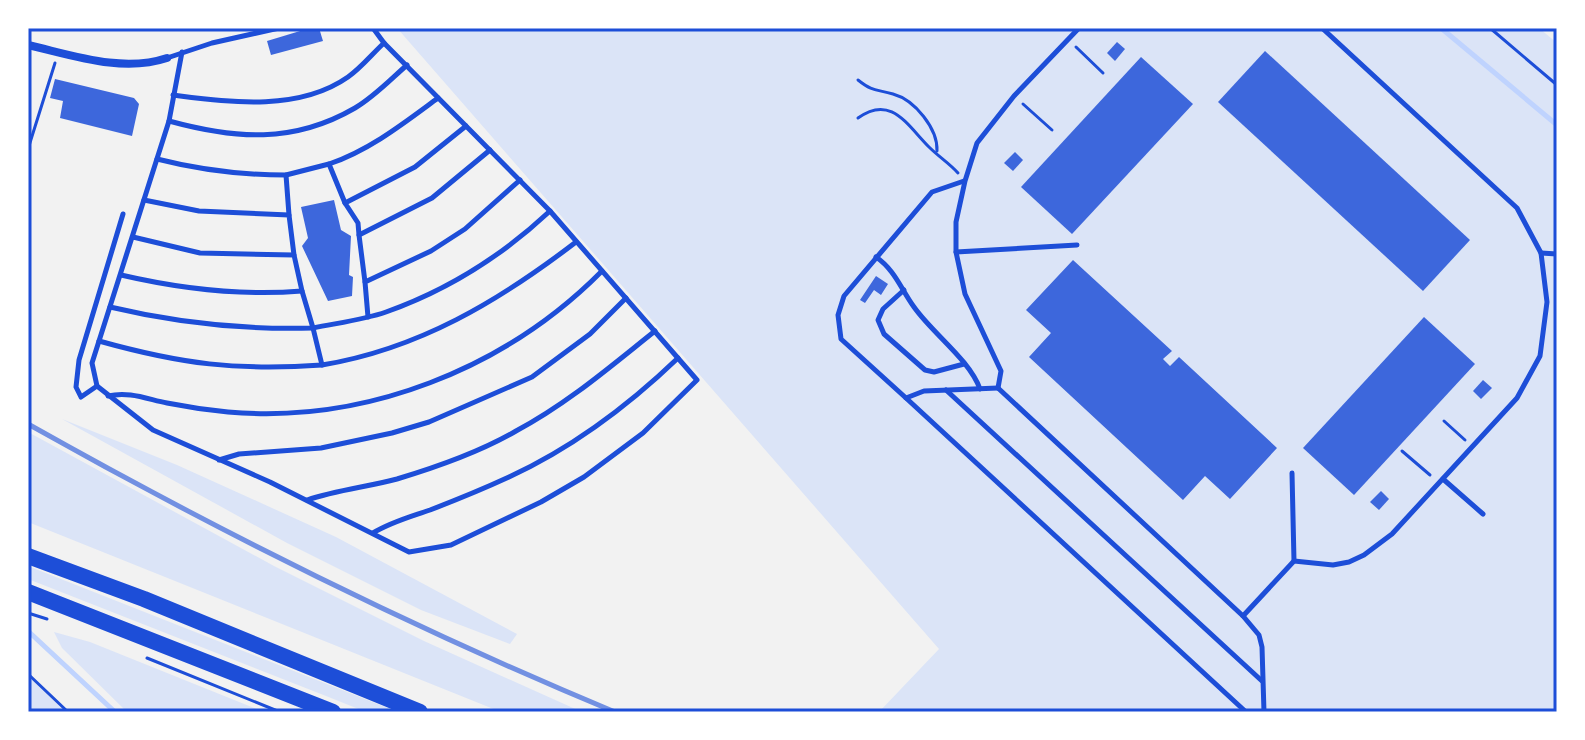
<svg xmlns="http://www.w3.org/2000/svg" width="1585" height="740" viewBox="0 0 1585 740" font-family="Quicksand,sans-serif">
<rect width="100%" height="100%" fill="#f2f2f2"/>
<!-- green -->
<g fill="#dbe4f7">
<polygon points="397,28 1539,28 1557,43 1557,712 879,712 939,649"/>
<polygon points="62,419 177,465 336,537 517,634 510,644 421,610 287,543"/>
<polygon points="28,432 274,566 424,641 582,712 501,712 28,522"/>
<polygon points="28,566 398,712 366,712 326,696 28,579"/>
<polygon points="54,632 90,642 264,712 127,712 62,648"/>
<polygon points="28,674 65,712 28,712"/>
</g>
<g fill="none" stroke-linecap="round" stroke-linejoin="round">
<!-- stream -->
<g stroke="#bfd3fe" stroke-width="5">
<polyline points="1441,28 1557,125"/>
<polyline points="28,631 115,712"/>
</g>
</g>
<!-- building -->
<g fill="#3d67dc">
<polygon points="319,28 323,41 271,55 267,41 310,28"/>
<polygon points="1117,42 1125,49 1115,61 1107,53"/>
<polygon points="1265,51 1470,240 1423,291 1218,102"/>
<polygon points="1141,57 1193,104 1072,234 1021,187"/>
<polygon points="55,79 134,98 139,104 132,136 60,118 63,101 50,98"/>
<polygon points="1015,152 1023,160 1013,171 1004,163"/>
<polygon points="334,200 341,230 351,236 349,275 353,277 352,296 328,301 302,246 308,238 301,207"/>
<polygon points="1073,260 1172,351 1163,359 1170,366 1179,357 1277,448 1230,499 1205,476 1183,500 1029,357 1051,333 1026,310"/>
<polygon points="876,276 888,284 881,295 874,290 865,303 860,300"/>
<polygon points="1424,317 1475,364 1354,495 1303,448"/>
<polygon points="1483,380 1492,388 1481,399 1473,391"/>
<polygon points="1381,491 1389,499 1379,510 1370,502"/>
</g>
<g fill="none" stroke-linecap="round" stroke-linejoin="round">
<!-- path -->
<g stroke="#1d4ed8" stroke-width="3">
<polyline points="1490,28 1557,85"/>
<polyline points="1076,47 1103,73"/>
<path d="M858,80C873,92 876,89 893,94C915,100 938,129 937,151"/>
<polyline points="1023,104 1052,130"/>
<path d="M858,118C891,94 907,125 929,147C939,157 949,163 958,173"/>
<polyline points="28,149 55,63"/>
<polyline points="1444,421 1465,440"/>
<polyline points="1402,451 1430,475"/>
<polyline points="28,613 47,619"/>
<polyline points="147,658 280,712"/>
<polyline points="28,674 68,712"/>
</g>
<!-- service -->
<g stroke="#1d4ed8" stroke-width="5">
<polyline points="182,52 169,121 92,363 97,386 153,430 270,482 409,552 451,545 541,502 584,477 643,433 697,380 550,211 384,43 373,28"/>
<polyline points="167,58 212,43 279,28"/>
<path d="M173,95C229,102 298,112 348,77C361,68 372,54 384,43"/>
<path d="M169,121C235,139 293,144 355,108C374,97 391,79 407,65"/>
<path d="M157,159C200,170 242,175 286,175"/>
<polyline points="144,200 199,211 289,215 294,255"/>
<path d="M345,203L329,164C370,150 404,123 438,98"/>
<polyline points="289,215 286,175 329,164"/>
<polyline points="359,235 358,223 345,203 415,167 466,126"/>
<polyline points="956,252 1077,245"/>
<polyline points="1541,253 1557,254"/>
<path d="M876,257C895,270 901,289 914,307C933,334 969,359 980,389"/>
<path d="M121,275C181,289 240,296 302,291L294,255L200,253L133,237"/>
<polyline points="365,282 359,235 432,198 490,150"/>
<polyline points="904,290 883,309 878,320 884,334 925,370 934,372 964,364"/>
<path d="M110,307C177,323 244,330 313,328L302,291"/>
<polyline points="368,317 365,282 431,251 465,229 520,180"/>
<path d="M99,341C181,364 237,371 322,365L313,328C337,323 363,320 386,312C448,290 503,255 550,211"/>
<path d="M322,365C419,349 499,301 576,242"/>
<polyline points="97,386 81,397 76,387 79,360 123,214"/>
<polyline points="998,388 924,391 906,398 1246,712"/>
<polyline points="998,388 1243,616 1259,635 1262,647 1264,712"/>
<polyline points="998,388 1001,371 965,294 956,252 956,222 965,181 977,143 1014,96 1079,28"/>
<polyline points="946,390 1262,681"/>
<path d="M108,396C129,391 147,399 167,403C187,407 207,410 228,412C365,424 505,369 602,271"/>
<polyline points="906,398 841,339 838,315 844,296 932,192 964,181"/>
<polyline points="219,460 239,454 321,448 392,433 429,422 532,377 590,334 626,298"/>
<polyline points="1292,473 1294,561"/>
<polyline points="1443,479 1483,514"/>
<path d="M307,500C337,490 367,487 397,479C437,467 480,452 516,431C567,404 611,366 655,331"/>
<path d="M373,533C391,522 410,517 430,510C456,500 483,489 509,477C572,448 628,406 678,358"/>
<polyline points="1243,616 1294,561 1333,565 1349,562 1364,555 1392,534 1517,398 1540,356 1547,302 1541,253 1517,208 1322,28"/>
</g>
<!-- minor -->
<path stroke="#1d4ed8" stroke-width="8" d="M28,45C72,55 122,73 167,58"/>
<!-- primary -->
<g stroke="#1d4ed8" stroke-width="16">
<polyline points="28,556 144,599 420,712"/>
<polyline points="28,592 333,712"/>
</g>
<!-- rail -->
<path stroke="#7290e2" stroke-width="5" d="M28,424C218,531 413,628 615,712"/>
</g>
<!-- border -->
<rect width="1585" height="740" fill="none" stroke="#ffffff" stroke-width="60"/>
<rect x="30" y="30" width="1525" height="680" fill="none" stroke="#1d4ed8" stroke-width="3"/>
</svg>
